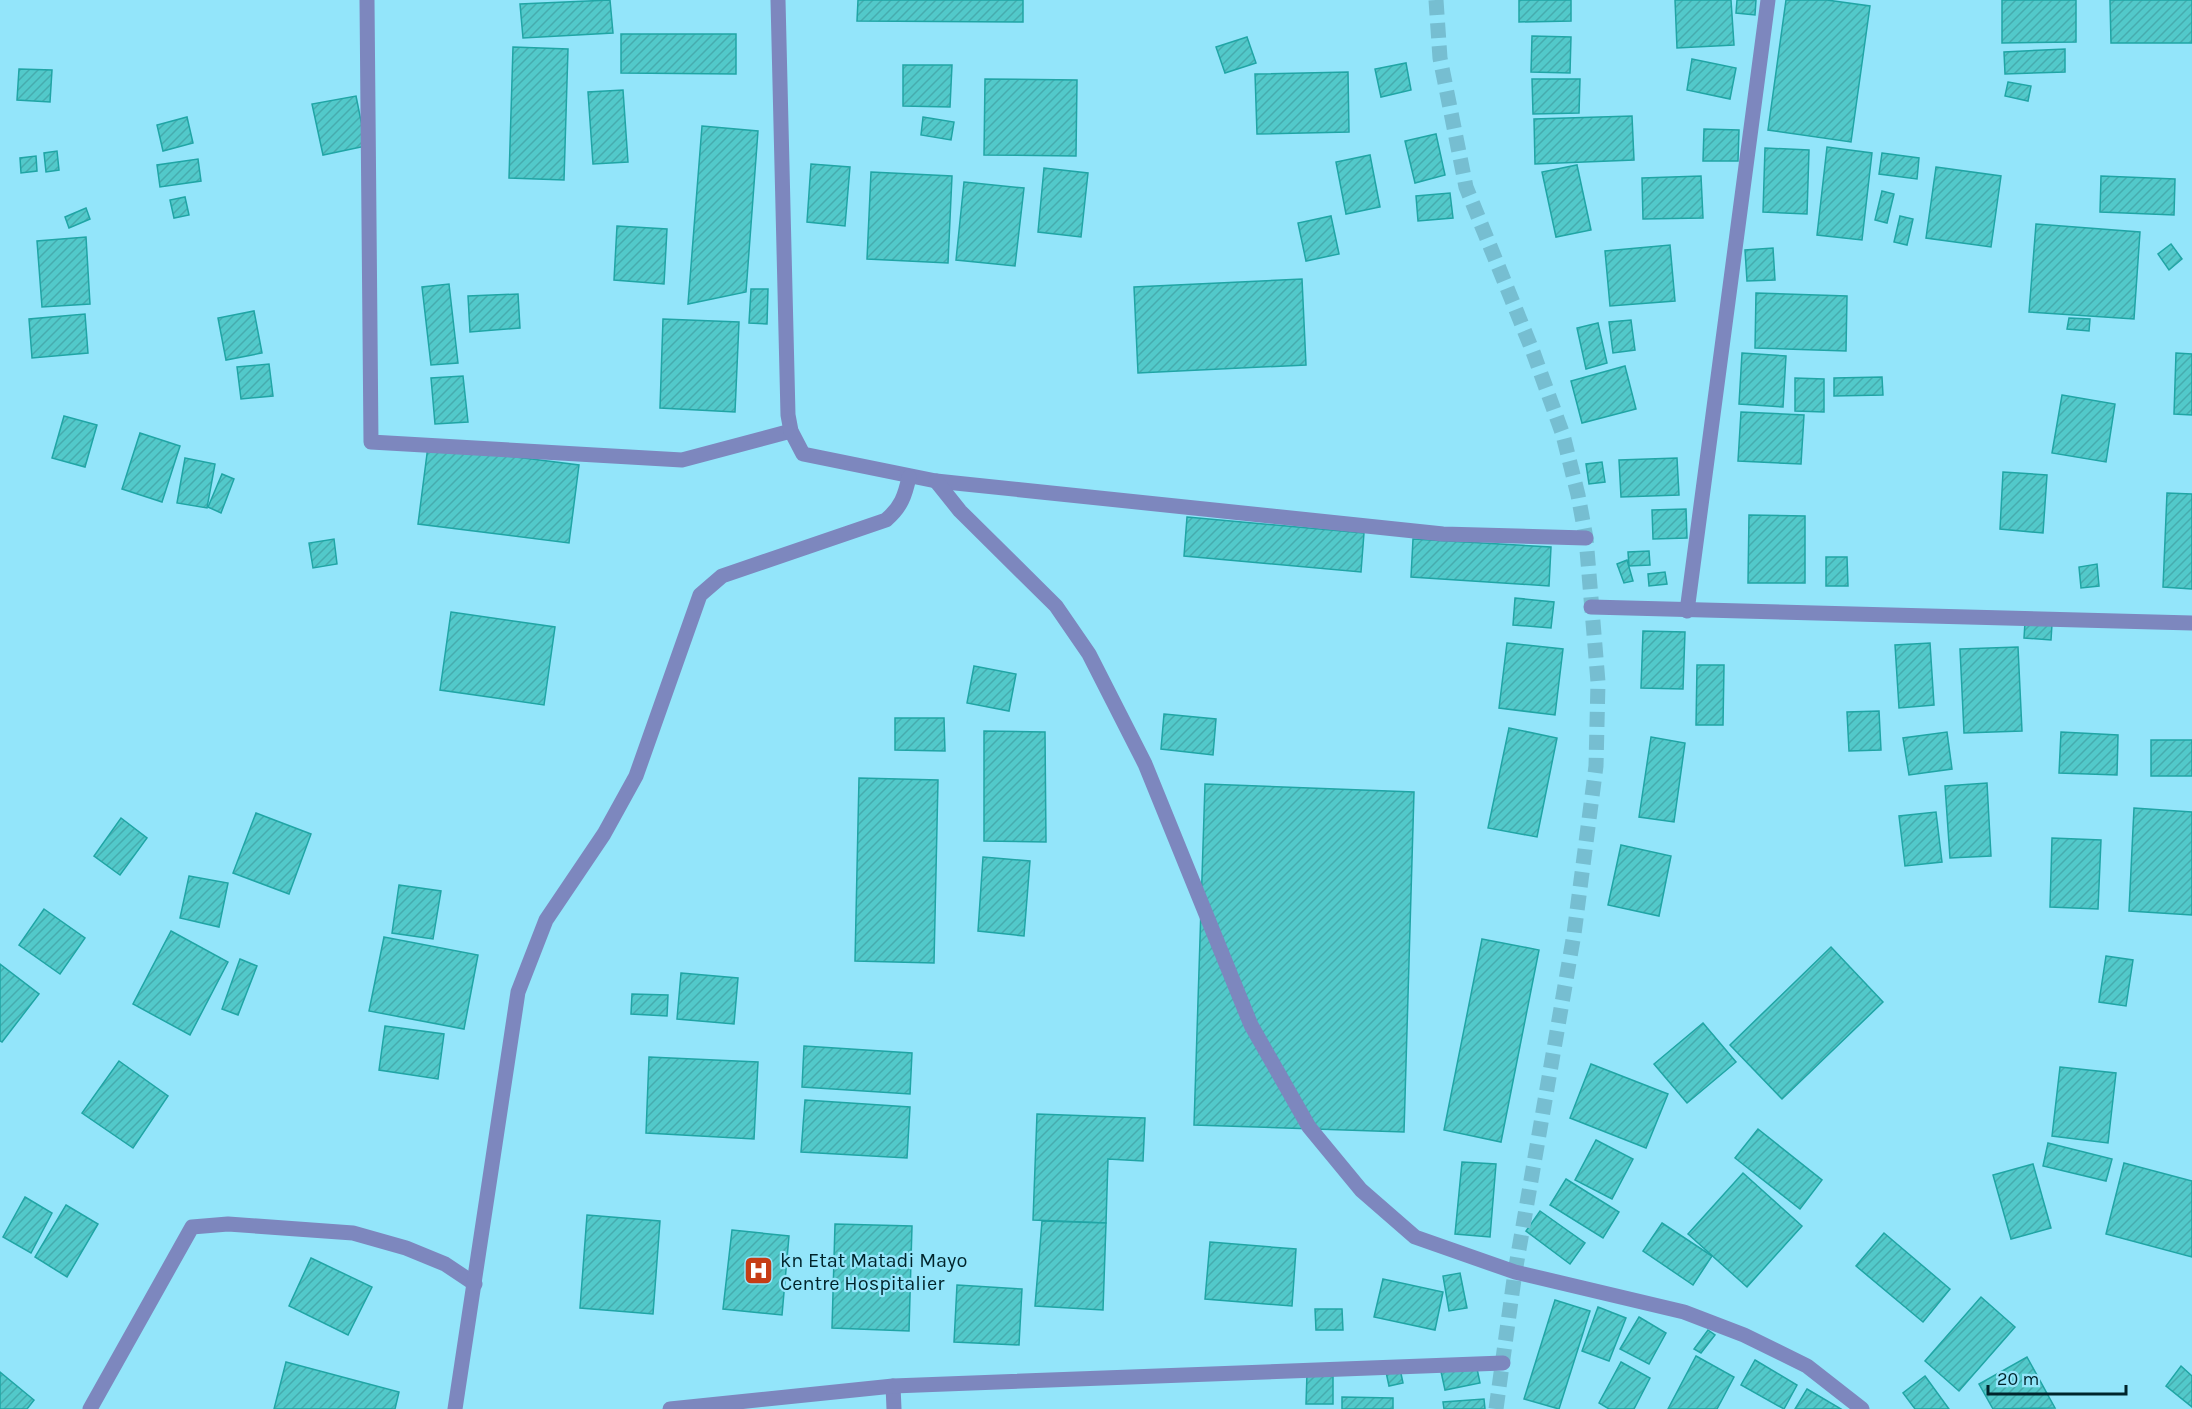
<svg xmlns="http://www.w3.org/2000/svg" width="2192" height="1409" viewBox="0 0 2192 1409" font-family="Karla,sans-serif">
<defs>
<pattern id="building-hatch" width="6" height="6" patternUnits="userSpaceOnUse" patternTransform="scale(1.5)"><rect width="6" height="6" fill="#52c9ca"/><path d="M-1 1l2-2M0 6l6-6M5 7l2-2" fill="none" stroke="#46acae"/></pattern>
</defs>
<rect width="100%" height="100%" fill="#93e5fa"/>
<!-- building -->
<g fill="url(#building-hatch)" stroke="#20a5a5" stroke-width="1.5">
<polygon points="610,0 613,33 523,38 520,4"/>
<polygon points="858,0 1023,0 1023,22 857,21"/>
<polygon points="1519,0 1571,0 1571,21 1519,22"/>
<polygon points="1675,0 1731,0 1734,45 1677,48"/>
<polygon points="1737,0 1756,0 1755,15 1736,13"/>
<polygon points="1786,0 1827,0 1870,6 1851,142 1768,130"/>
<polygon points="2002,0 2076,0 2076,42 2002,43"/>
<polygon points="2110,0 2192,0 2192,43 2111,43"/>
<polygon points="621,34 736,34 736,74 621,73"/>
<polygon points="1532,36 1571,37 1570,73 1531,72"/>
<polygon points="1247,37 1256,63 1225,73 1216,47"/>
<polygon points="513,47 568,49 564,180 509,178"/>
<polygon points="2065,49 2065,72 2005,74 2004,52"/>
<polygon points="1692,59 1736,68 1730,99 1687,90"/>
<polygon points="1406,63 1411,90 1381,97 1375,69"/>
<polygon points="903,65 952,65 950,107 903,106"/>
<polygon points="19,69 52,70 50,102 17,100"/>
<polygon points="1348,72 1349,132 1257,134 1255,74"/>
<polygon points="985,79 1077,80 1076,156 984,155"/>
<polygon points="1532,79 1580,79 1579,113 1533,114"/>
<polygon points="2008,82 2031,86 2028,101 2005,96"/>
<polygon points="623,90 628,162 593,164 588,92"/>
<polygon points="356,96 366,146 323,155 312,104"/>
<polygon points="1632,116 1634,160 1535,164 1534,119"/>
<polygon points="187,117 193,143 163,151 157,125"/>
<polygon points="923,117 954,122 951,140 921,135"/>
<polygon points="702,126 758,131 746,292 688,304"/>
<polygon points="1704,129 1739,130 1738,161 1703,161"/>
<polygon points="1436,134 1445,175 1415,183 1405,141"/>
<polygon points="1827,147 1872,153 1862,240 1817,235"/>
<polygon points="1765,148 1809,150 1807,214 1763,212"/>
<polygon points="57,151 59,170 46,172 44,153"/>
<polygon points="1882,153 1919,158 1917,179 1879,174"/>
<polygon points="1370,155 1380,207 1346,214 1336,162"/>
<polygon points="36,156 37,171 21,173 20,158"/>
<polygon points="198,159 201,181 160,187 157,165"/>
<polygon points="811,164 850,167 845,226 807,222"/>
<polygon points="1577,165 1591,230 1556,237 1542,172"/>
<polygon points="1936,167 2001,176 1991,247 1926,238"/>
<polygon points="1044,168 1088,173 1081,237 1038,232"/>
<polygon points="871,172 952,176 948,263 867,259"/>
<polygon points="1701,176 1703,218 1643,219 1642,178"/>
<polygon points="2101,176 2175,179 2174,215 2100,212"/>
<polygon points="964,182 1024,188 1015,266 956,260"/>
<polygon points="1882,191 1894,194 1887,223 1875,220"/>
<polygon points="1450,193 1453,218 1418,221 1416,196"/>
<polygon points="185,197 189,215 174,218 170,200"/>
<polygon points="86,208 90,219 69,228 65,217"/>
<polygon points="1331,216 1339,254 1306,261 1298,223"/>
<polygon points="1900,216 1913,219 1907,245 1894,242"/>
<polygon points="2036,224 2140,232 2134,319 2029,312"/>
<polygon points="617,226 667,229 664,284 614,280"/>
<polygon points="86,237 90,304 42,307 37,241"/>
<polygon points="2171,244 2182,259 2169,270 2158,254"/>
<polygon points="1670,245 1675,301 1610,306 1605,251"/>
<polygon points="1773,248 1775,280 1747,281 1745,250"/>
<polygon points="1302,279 1306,365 1138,373 1134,287"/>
<polygon points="449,284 458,363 431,365 422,287"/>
<polygon points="751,289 768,289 767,324 749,323"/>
<polygon points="1756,293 1847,296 1846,351 1755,348"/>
<polygon points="518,294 520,328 470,332 468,296"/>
<polygon points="254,311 262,353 226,360 218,318"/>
<polygon points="85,314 88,353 32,358 29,319"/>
<polygon points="2069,318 2090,319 2089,331 2067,329"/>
<polygon points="663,319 739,322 735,412 660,408"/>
<polygon points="1631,320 1635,350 1613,353 1609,322"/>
<polygon points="1598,323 1607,363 1586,369 1577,328"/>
<polygon points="1742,353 1786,356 1783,407 1739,404"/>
<polygon points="2176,353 2192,354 2192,415 2174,414"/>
<polygon points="269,364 273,396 241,399 237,367"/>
<polygon points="1625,366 1636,409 1582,423 1571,381"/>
<polygon points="463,376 468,422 435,424 431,378"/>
<polygon points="1882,377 1883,395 1834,396 1834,378"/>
<polygon points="1795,378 1824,379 1824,412 1795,411"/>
<polygon points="2062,395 2115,404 2106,462 2052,453"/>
<polygon points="1741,412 1804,415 1801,464 1738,461"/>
<polygon points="64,416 97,425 85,467 52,458"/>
<polygon points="140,433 180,446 162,502 122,489"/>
<polygon points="428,446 579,465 569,543 418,524"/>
<polygon points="185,458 215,464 207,508 177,503"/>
<polygon points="1677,458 1679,495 1621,497 1619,460"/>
<polygon points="1602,462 1605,482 1589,484 1586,464"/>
<polygon points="2003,472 2047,475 2043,533 2000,529"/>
<polygon points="222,474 234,479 221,513 208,507"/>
<polygon points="2167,493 2192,494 2192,589 2163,587"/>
<polygon points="1686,509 1687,538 1653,539 1652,510"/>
<polygon points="1749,515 1805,516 1805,583 1748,583"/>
<polygon points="1187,517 1364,533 1361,572 1184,556"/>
<polygon points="334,539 337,564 313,568 309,543"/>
<polygon points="1413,539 1551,547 1549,586 1411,577"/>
<polygon points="1649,551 1650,565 1629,566 1628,552"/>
<polygon points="1826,557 1847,557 1848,586 1826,586"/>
<polygon points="1627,560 1633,581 1624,583 1617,564"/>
<polygon points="2097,564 2099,586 2081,588 2079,567"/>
<polygon points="1665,572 1667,584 1649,586 1648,574"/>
<polygon points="1515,598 1554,602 1551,628 1513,625"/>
<polygon points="451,612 555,627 544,705 440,690"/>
<polygon points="2025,622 2052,624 2051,640 2024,638"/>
<polygon points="1643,631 1685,632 1683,689 1641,688"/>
<polygon points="1507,643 1563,649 1555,715 1499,708"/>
<polygon points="1930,643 1934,705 1899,708 1895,645"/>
<polygon points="2018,647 2022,731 1964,733 1960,649"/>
<polygon points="1697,665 1724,665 1723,725 1696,725"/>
<polygon points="974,666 1016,674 1009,711 967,703"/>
<polygon points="1879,711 1881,750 1849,751 1847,712"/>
<polygon points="1164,714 1216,719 1213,755 1161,749"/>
<polygon points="895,718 944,718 945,751 895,750"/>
<polygon points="1509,728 1557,738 1537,837 1488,828"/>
<polygon points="984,731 1045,732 1046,842 984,841"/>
<polygon points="1947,732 1952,769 1909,775 1903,738"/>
<polygon points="2061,732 2118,735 2117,775 2059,773"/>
<polygon points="1651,737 1685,743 1674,822 1639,817"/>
<rect x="2151" y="740" width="41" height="36"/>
<polygon points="859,778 938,780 934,963 855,961"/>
<polygon points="1987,783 1991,856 1950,858 1945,786"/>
<polygon points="1205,784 1414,792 1404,1132 1194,1125"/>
<polygon points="2134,808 2192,812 2192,915 2129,911"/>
<polygon points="1936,812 1942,862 1905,866 1899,816"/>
<polygon points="256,813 311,834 289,894 233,873"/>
<polygon points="121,818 147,838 120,875 94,856"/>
<polygon points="2052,838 2101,840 2098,909 2050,907"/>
<polygon points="1621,845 1671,856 1659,916 1608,905"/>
<polygon points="983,857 1030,861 1024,936 978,931"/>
<polygon points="189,876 228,883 219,927 180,918"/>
<polygon points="399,885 441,891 433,939 392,933"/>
<polygon points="44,909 85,938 60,974 19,945"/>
<polygon points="171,931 228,962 190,1035 133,1004"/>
<polygon points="384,937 478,955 464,1029 369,1011"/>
<polygon points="1482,939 1539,950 1501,1142 1444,1130"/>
<polygon points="1831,947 1883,1002 1782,1099 1730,1045"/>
<polygon points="2106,956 2133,960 2126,1006 2099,1002"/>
<polygon points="240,959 257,966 238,1015 222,1009"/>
<polygon points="0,964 39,994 2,1042 0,1041"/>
<polygon points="681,973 738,978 734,1024 677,1019"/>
<polygon points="632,994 668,995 667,1016 631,1014"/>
<polygon points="1703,1023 1736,1062 1687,1103 1654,1064"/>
<polygon points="385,1026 444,1034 438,1079 379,1070"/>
<polygon points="804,1046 912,1053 910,1094 802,1087"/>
<polygon points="649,1057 758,1062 754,1139 646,1133"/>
<polygon points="119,1061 168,1096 133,1148 82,1113"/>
<polygon points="1591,1064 1668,1094 1646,1148 1570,1118"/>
<polygon points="2060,1067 2116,1073 2108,1143 2052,1136"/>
<polygon points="805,1100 910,1107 907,1158 801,1152"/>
<polygon points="1037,1114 1145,1118 1143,1161 1108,1159 1106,1223 1033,1220"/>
<polygon points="1758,1129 1822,1180 1800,1209 1735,1158"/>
<polygon points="1596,1140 1633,1159 1612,1199 1575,1180"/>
<polygon points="2048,1143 2112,1159 2106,1181 2043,1166"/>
<polygon points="1462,1162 1496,1164 1490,1237 1455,1234"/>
<polygon points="2124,1163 2192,1181 2192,1257 2106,1234"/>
<polygon points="2033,1164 2051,1228 2011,1239 1993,1175"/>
<polygon points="1743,1173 1802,1226 1747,1287 1688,1234"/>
<polygon points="1566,1179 1619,1212 1603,1238 1550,1205"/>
<polygon points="25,1197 52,1213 31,1253 3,1237"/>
<polygon points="66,1205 98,1224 67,1277 35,1257"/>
<polygon points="1540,1211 1585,1243 1570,1264 1526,1231"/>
<polygon points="587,1215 660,1221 653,1314 580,1308"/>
<polygon points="1042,1221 1106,1223 1103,1310 1035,1306"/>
<polygon points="1662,1223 1712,1256 1693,1285 1643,1251"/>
<polygon points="835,1224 912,1226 909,1331 832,1328"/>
<polygon points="732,1230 789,1236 782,1315 723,1309"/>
<polygon points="1884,1233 1950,1289 1923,1322 1856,1266"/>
<polygon points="1210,1242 1296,1249 1292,1306 1205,1299"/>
<polygon points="311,1258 372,1287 348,1335 289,1306"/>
<polygon points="1460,1273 1467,1308 1449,1311 1443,1276"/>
<polygon points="1383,1279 1443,1292 1435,1330 1374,1317"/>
<polygon points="957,1285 1022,1289 1019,1345 954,1342"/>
<polygon points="1981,1297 2015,1327 1959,1391 1925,1361"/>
<polygon points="1555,1300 1590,1311 1559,1409 1524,1399"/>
<polygon points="1598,1307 1626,1318 1609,1361 1582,1351"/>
<polygon points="1315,1309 1342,1309 1343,1330 1316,1330"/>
<polygon points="1639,1317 1666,1333 1649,1364 1620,1349"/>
<polygon points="1708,1330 1715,1335 1701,1353 1694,1349"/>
<polygon points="1696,1356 1734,1377 1717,1409 1668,1409"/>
<polygon points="2027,1357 2055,1408 1993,1409 1979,1384"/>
<polygon points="1475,1359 1480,1383 1445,1390 1440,1367"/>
<polygon points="1755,1360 1797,1385 1784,1409 1741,1385"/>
<polygon points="286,1362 399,1392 395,1409 274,1409"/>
<polygon points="1621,1362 1650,1378 1634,1409 1609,1409 1599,1403"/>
<polygon points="2181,1366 2192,1376 2192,1407 2166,1386"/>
<polygon points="1400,1369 1403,1383 1389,1386 1386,1372"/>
<polygon points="0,1372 34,1400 27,1409 0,1409"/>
<polygon points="1307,1373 1333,1374 1333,1404 1306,1404"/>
<polygon points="1925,1376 1949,1409 1915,1409 1903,1393"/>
<polygon points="1807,1389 1841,1409 1795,1409"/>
<polygon points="1342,1397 1393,1398 1393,1409 1342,1409"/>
<polygon points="1484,1399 1485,1409 1444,1409 1443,1402"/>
</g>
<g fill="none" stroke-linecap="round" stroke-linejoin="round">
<!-- street-tunnel -->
<polyline stroke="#76bed1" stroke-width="15" stroke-dasharray="15 8" stroke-linecap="butt" points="1436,0 1440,58 1466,187 1533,352 1563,435 1578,495 1586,538 1598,682 1596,766 1574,934 1515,1272 1496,1409"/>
<!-- street -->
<g stroke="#7d87be" stroke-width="15">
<polyline points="367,0 371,442 682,460 791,431"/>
<polyline points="778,0 788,415 791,431 803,454 936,481 1443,534 1586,538"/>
<polyline points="936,481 960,511 1056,606 1089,654 1145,764 1251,1025 1309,1127 1361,1190 1415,1237 1515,1272 1684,1312 1744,1335 1807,1366 1862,1409"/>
<polyline points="1591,607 2192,623"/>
<polyline points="1687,611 1768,0"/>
<polyline points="893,1386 894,1409"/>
<polyline points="90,1409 192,1227 228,1224 353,1233 406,1248 445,1264 475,1284"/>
<path d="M455,1409L518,992L546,920L604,834L636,776L700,595L722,576L886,520C901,507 905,496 909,477"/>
<polyline points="670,1409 893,1386 1503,1363"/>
</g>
</g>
<!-- icons -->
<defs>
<symbol id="hospital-square" viewBox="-11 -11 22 22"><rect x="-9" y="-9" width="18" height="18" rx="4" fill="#c63d15" stroke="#93e5fa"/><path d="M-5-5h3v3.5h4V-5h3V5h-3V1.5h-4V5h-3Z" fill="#fff"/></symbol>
</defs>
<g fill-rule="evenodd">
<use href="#hospital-square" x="742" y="1254" width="33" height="33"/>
</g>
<g text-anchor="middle" stroke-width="4.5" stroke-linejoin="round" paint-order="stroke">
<!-- poi labels -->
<g font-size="20" fill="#00242b" stroke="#93e5fa" text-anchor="start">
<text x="780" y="1267">kn Etat Matadi Mayo<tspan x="780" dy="23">Centre Hospitalier</tspan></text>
</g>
</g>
<!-- scale -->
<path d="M1988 1385v9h138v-9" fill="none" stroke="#00242b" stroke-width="3"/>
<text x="1997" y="1385" font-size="18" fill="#00242b" stroke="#93e5fa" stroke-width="4.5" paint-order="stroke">20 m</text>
</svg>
